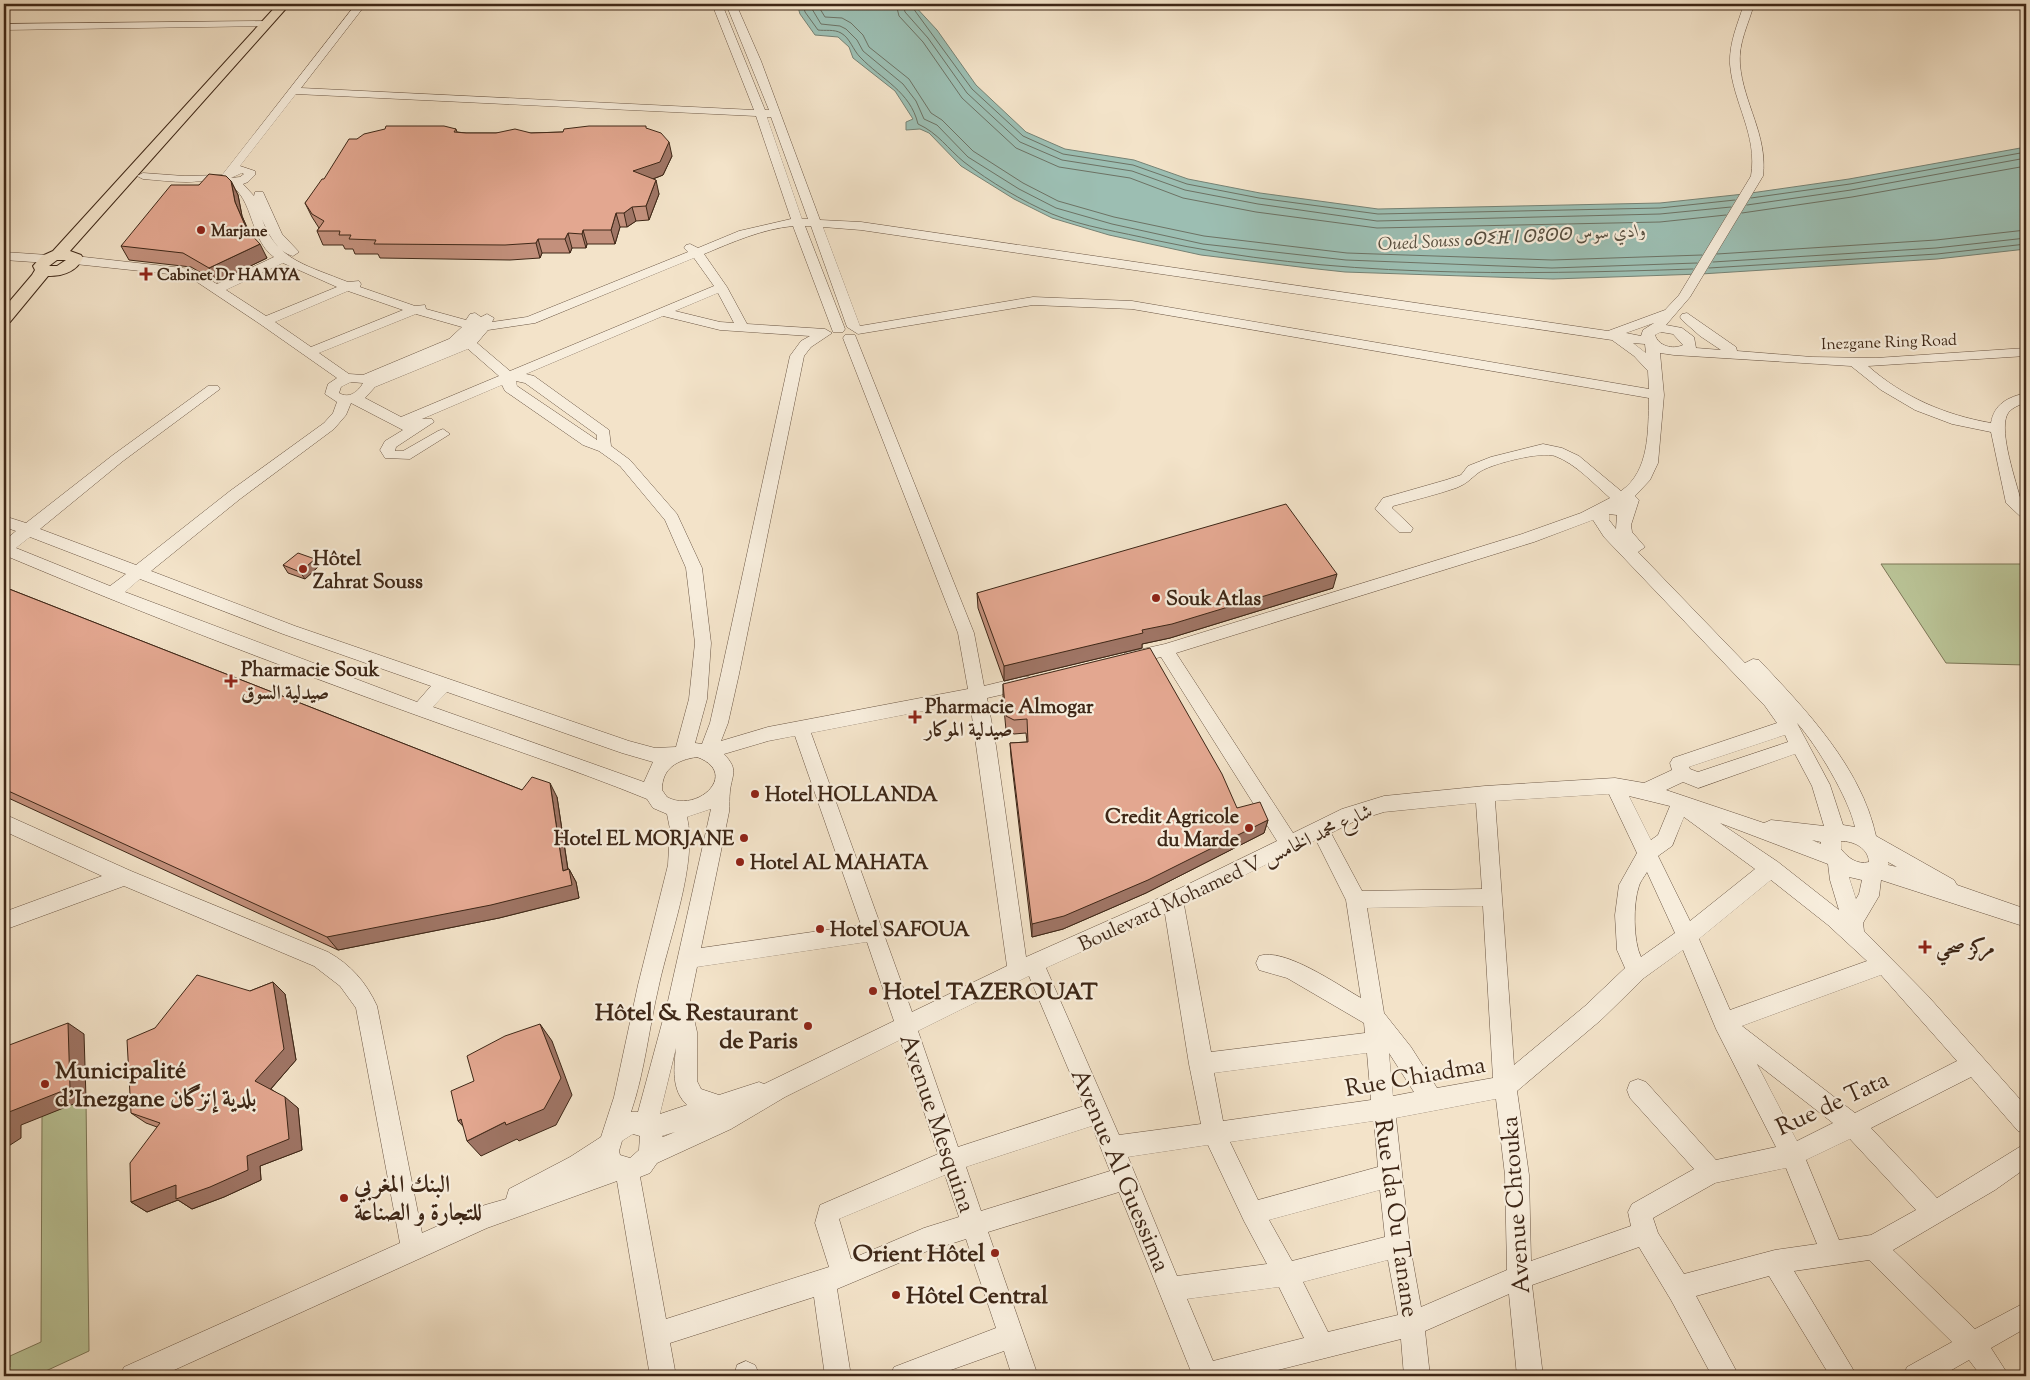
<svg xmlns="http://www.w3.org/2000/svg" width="2030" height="1380" viewBox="0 0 2030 1380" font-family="'Sorts Mill Goudy',Amiri,'Noto Sans Tifinagh',serif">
<rect width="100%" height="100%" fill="#f3e3c9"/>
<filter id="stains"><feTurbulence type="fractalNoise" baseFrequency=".004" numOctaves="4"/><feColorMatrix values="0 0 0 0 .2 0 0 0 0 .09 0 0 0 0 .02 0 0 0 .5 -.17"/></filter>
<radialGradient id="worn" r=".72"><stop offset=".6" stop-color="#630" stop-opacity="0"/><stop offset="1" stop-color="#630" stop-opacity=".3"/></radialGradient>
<!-- green -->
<g fill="#bac497" stroke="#7c7657">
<polygon points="1881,564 2026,564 2026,665 1946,663"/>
<polygon points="86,1099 89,1351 35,1376 6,1376 6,1369 10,1367 10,1356 41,1342 42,1116"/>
</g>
<!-- water -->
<polygon fill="#9cbeb2" stroke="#768274" points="797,4 913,4 937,30 976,85 1026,132 1065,149 1134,160 1188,179 1260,193 1378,209 1660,203 1744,194 1849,179 2026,147 2026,249 1937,259 1701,274 1553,279 1345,272 1308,268 1201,255 1109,235 1052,218 1014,199 961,166 929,133 920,129 906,130 906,122 913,119 895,91 853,58 849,47 838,37 815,35 800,14"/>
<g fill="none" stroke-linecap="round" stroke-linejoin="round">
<!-- shore -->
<g stroke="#6d7264" stroke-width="1">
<path d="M803,4L805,12L818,30C825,31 834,29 841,33C850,38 853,50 860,57C882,80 910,91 918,124C938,133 948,149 964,162C990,182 1022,201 1052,214C1084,227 1121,232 1154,240C1330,278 1514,275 1693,269"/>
<polyline points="809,4 821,24 840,26 846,29 857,40 863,51 903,84 916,101 924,119 937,125 968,157 1019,189 1056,208 1112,224 1203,244 1346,260 1552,268 1697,263"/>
<polyline points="817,4 825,17 842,18 851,23 863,35 869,47 909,79 931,113 942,120 973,151 1023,183 1058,201 1114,217 1204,236 1347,253 1552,260 1702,255"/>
<polyline points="896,4 899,16 923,42 962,98 1016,148 1059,167 1130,178 1183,198 1256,212 1377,228 1660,222 1726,215"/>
<polyline points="903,4 905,12 928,38 967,93 1020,142 1062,160 1132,171 1185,190 1258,204 1377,221 1660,214 1731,207"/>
<polyline points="910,4 972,89 1023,136 1063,154 1133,165 1187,184 1259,198 1378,214 1660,208 1735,200"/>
<polyline points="1751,198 1850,184 2026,152"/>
<polyline points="1747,205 1851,190 2026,158"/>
<polyline points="1742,213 1852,197 2026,166"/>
<polyline points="1717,254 1936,240 2026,230"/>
<polyline points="1713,262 1936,248 2026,238"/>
<polyline points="1709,268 1937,254 2026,244"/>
</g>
<defs>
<g id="minor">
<path d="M356,4H366L301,88L754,110L712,4H722L765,110H769L726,4H736L761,61L820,220L861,222L1608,331L1665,310L1679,295L1751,176C1758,135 1733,103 1730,64C1729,43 1738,23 1744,4H1754C1749,23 1738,43 1740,64C1743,103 1768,135 1763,176L1690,297L1666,325L1682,328L1694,337L1696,348L1721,350L1700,336L1682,320L1680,317L1682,314L1687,313L1736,347L1737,351L1812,357L1876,358L2026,348V356L1868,366C1903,397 1945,415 1991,423C1994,404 2008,397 2026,393V402C2020,405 2010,408 2007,415C1999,433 2016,481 2021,501L2026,505V518L2021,517L2006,503L1991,432L1952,424L1915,410L1881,390L1851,366L1674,355L1660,353L1664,395L1658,463L1650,480L1635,496L1639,500L1631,525L1632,532L1645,547L1638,552L1745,663L1753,659L1759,660C1806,710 1861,767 1876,836L1954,880L1957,885L2026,909V927L1881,880L1879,896L1863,923L1864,931L1928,996L2026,1106V1134L2018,1131L1971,1077L1871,1128L1937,1198L2026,1143V1168L1995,1190L1893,1250L1975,1329L2026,1302V1328L1991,1348L2009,1376H1981L1969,1360L1941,1376H1903L1907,1367L1952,1342L1869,1260L1794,1271L1857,1376H1830L1769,1276L1696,1296L1739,1376H1712L1671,1300L1639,1247L1532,1285L1543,1376H1517L1509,1294L1425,1331L1430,1376H1404L1401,1339L1254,1376H1191L1192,1374L1119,1192L988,1232L1038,1376H1012L1004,1351L934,1376H890L894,1367L996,1328L966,1239L925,1252L837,1289L851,1376H825L814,1297L670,1343L676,1376H650L617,1181L487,1228L161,1376H120L124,1367L400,1243L356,1008L340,986L314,966L124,886L4,930V912L102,876L4,831V814L131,871L328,952C351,965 366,982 377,1006L422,1233L485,1205L506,1199L509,1189L570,1157L601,1137L614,1097L638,985L668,865L670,829L667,814L653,808L647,799C571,768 493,743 416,715C277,665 139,612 4,555V541L16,531L4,527V516L26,523L113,455L208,386H218L220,389L123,461L40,529L136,565L230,491L324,423L333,413L337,402L325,394L328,384L337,378L260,324L188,276L75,264L69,260L75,256L191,269L217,284L274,257C247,238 255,189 221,182C210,179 197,182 186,182C172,182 157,180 143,179L137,176L143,173L184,176L222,175ZM296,94L756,116L791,219L739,231L698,248L690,244L686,245L684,248L688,252L527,317L492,322L494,318L487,314L481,317L475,313L470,314L466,320L426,309L425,305L415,306L360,287L361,284L359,281L348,282L340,279C305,265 275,258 262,219C268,233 277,252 293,256L299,252L282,234L263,192H255L254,196L243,184L248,182L255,175V171L240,166ZM767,117H771L808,219H802ZM242,173L244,174L240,177L231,178ZM793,226L833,332H843L845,329L805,226H811L847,327L858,334L1033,305L1132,309L1649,398C1648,430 1650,471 1621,491L1579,456L1562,448L1543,444L1491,457L1468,466L1461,475L1446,480L1383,498L1375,509L1399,532H1411L1413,528L1392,508L1393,506C1414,500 1436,495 1456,488C1468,483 1469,480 1478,473C1489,464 1542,451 1555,456C1576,464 1593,483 1610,498L1581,513L1522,534L1165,644L1125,653L1122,658L1125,663L1131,664L1161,657L1277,841L1166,895L1026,957L996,746L987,698L1031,688L1034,683L1031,678L1025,676L984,686L974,633L855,335H845L843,338L958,633L968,689L768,727L721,741L728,723L739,674L804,356L811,347L832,333L825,329L747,324L727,287L704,254C733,242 762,229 793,226ZM823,227L861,230L1612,340L1634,356L1648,371L1649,389L1132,301L1033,297L860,326ZM694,258L714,286L510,371L477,343L488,330L535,323ZM283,263L337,287L266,316L226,290ZM348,291L403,310L311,347L275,322ZM718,293L734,323L720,322L675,311ZM416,314L462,327L449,339L363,375L349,374L319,353ZM663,316L720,330L810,336L801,341L790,356L721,674L710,723L702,744L695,743L707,699L711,643L702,568L677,514L630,460L611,446L609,430L534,376L526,374ZM1654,323L1643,330L1641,336L1626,333ZM1661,332L1673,334L1683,345C1673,350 1658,346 1655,335ZM1633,343L1645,344L1646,353ZM468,349L499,376L401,417L365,398L375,387ZM516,381L525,383L597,435V440L517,386ZM351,382L363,383C358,392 349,399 339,393L341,387ZM502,385L505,391L583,445L599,451L620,466L665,520L686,568L695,643L689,699L676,747L655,748L629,741L295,626L151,571L240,499L334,429L346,415L351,403L403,430L385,441L380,450L385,458L410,459L450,434L443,429L438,431L403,451H395L396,447L434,422L432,419H422ZM1609,514L1617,515L1616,529L1609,520ZM1593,520L1604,537L1765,706L1777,723L1673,758L1670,763L1672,770L1644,783L1615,778L1485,786L1384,796L1342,809L1293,833L1176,653L1534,542ZM30,537L126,574L110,586L16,548ZM140,579L283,634L431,686L417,702L125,592ZM447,692L622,753L653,762L644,782L433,707ZM970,702L1007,966L912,1012L811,733ZM1797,723C1817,745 1849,799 1855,827L1843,825L1830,785ZM1785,735L1788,742L1698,772L1690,769L1689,767ZM795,736L861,925L701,948L729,812C730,805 729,798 730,791C732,774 739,770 724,754L768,741ZM1795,754L1812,786L1824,826L1771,820L1764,823L1666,790L1683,782L1698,788ZM697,757C741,773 697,814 667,797L662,790C662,768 677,760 697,757ZM1609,794L1637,853L1619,885L1615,915L1617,950L1625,968L1585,1006L1514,1065L1495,801ZM1629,796L1670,806L1658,835L1651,840ZM1476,803L1482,889L1362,891L1331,833L1355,821L1384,812ZM711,809L668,1001L638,1112H631C645,1071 649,1027 659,985C669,938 698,863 687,817ZM1684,817L1755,869L1690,921L1658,856L1672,846ZM1720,823L1828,864L1830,880L1839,910L1778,862ZM1316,840L1346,900L1361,998C1338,985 1284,947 1259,956L1256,963L1259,970L1287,978L1364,1023L1365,1033L1211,1052L1184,905ZM1812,840L1821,842V844ZM1841,841C1854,841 1868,848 1869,862C1857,865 1848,858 1841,849ZM1888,862L1897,867L1888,865ZM1647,872L1675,933L1641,957C1633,941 1633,903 1639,886C1640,882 1644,877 1647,872ZM1849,877L1862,880L1859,894L1856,899ZM1771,880L1828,925L1867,961L1730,1010L1699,939ZM1483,906L1493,1078L1437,1088L1411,1047L1384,1013L1367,908ZM1165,914L1189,1064L1201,1124L1119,1135L1046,968ZM867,942L894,1021L764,1084L759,1082L719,1095L701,1089L697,1081V1032L690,1001L697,967ZM1683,950L1716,1029L1776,1147L1716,1160L1646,1082L1638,1079L1630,1082L1627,1090L1630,1098L1694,1169L1632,1204L1628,1212L1631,1226L1531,1261L1529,1175L1517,1091L1601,1020L1644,978ZM1881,975L1957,1061L1855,1113L1742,1026ZM1029,976L1084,1106L958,1147L918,1031ZM900,1040L938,1154L820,1205L815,1223L829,1267L666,1319L640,1177L650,1173L657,1163L731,1129L785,1097ZM676,1048C674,1068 671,1090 687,1105L660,1114ZM1367,1053L1371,1100L1223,1121L1214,1073ZM1389,1053L1414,1092L1393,1096ZM1757,1064L1833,1123L1797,1141ZM1496,1099L1505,1175L1507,1270L1421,1307L1410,1246L1396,1118ZM1374,1121L1378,1167L1258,1200L1230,1142ZM1092,1126L1110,1171L981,1211L966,1167ZM675,1132L663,1137L662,1136ZM633,1134L640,1136L639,1150L630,1158L620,1155L619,1151L622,1141ZM1850,1139L1916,1210L1871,1235L1839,1240L1806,1160ZM1208,1145L1244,1221L1267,1264L1177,1276L1128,1157ZM1786,1168L1817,1244L1775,1250L1684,1274L1658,1233L1653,1218L1715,1183ZM945,1175L959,1217L924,1228L851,1259L839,1219ZM1380,1190L1385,1237L1292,1261L1269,1220ZM1388,1260L1398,1315L1328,1332L1303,1282ZM1279,1287L1304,1338L1213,1361L1187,1299Z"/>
<polygon points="265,21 268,22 268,26 4,30 4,24"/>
<polygon points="4,252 48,255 54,259 48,263 4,260"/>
<polygon points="746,1361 755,1365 760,1376 734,1376 737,1365"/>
</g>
<path id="major" d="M278,4H290L70,251L81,255L83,258C76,272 63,276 48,276L10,322L4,323V308L32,275L35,270L33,266L42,256L53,251ZM57,260H66L57,266H49Z"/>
</defs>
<!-- minor casing -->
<use href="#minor" stroke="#6b5644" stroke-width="1"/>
<!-- major casing -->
<use href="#major" stroke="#3e2717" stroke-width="2"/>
<!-- minor -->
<use href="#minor" fill="#f7eddc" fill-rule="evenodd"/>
<!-- major -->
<use href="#major" fill="#f3e3c9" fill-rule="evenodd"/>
</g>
<!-- wall -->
<g fill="#c3907c" stroke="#3e2717">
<polygon points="646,128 672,156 663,175 653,179 659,194 649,220 636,221 627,227 620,227 615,244 587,244 586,248 572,248 570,253 542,253 540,258 510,260 380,258 378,254 355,254 353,249 345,249 343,245 323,245 317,231 319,228 312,217 305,203 357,139 456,129 457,132 466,133 531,133 563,132"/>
<polygon points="231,181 238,195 242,216 249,232 267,258 217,282 191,267 129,260 121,246 199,185"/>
<polygon points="315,559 319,566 305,579 288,573 283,565"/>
<polygon points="4,587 522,790 557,797 568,869 569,869 576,882 579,898 499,918 338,950 4,796"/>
<polygon points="1333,588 1170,638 1142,644 1142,648 1004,681 978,608 977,593"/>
<polygon points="1003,684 1237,808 1268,820 1264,833 1146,893 1063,929 1032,937 1011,757 1010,743 1027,742 1026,733 1014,734 1006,730 1003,698"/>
<polygon points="273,982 285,994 296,1060 271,1089 298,1108 302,1150 260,1166 261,1180 224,1197 192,1209 178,1200 147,1212 131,1202 157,1127 146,1123 131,1113 250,991"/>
</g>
<!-- shaded-wall -->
<g fill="#9f7565" stroke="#3e2717">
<polygon points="669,142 672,156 663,175 637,185 633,171"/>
<polygon points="656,180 659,194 649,220 646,206"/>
<polygon points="231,181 238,195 242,216 254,244 247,230 235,202"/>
<polygon points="632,207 636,221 627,227 624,213"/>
<polygon points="616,213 620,227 615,244 611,230"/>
<polygon points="583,230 587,244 586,248 582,234"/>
<polygon points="568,233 572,248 570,253 565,239"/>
<polygon points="538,239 542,253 540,258 536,243"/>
<polygon points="260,244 267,258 217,282 209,268"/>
<polygon points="315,559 319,566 305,579 300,572"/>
<polygon points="1337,574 1333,588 1170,638 1142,644 1142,648 1004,681 1004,666"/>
<polygon points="550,783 557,797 570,884 563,871"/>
<polygon points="1268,820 1264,833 1146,893 1063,929 1032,937 1032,924"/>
<polygon points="569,869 576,882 579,898 499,918 338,950 327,937"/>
<polygon points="273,982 285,994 296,1060 268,1092 255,1081"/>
<polygon points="68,1023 84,1034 86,1099 21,1125 21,1138 4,1149 4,1114"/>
<polygon points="540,1024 552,1041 572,1095 556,1125 519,1141 517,1139 481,1156 467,1141 505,1122"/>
<polygon points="285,1097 298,1108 302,1150 260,1166 261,1180 224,1197 192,1209 178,1200 147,1212 131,1202 247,1156"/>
<polygon points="461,1119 473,1137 458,1121"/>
</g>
<!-- building -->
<g fill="#e3a790" stroke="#3e2717">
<polygon points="386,126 444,126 456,129 454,132 466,133 496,133 515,129 531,133 563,132 564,129 589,126 646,126 646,128 661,133 669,142 660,162 633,171 656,180 646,206 632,207 624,213 616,213 611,230 583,230 582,234 568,233 565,239 538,239 536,243 505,245 374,244 376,240 349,239 351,235 339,235 340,231 317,231 324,221 312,214 305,203 322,179 324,179 349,139 357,139 364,134 385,129"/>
<polygon points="209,174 226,176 231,181 235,202 247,230 260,244 209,268 183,253 121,246 171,185 199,185"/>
<polygon points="1286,504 1337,574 1172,624 1142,630 1143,633 1004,666 977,593"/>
<polygon points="298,553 315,559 300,572 283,565"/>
<polygon points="4,587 522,790 532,777 550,783 563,871 569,869 572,885 491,905 327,937 4,789"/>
<polygon points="1150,648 1222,774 1237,808 1260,802 1268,820 1148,880 1064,916 1032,924 1010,743 1028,742 1027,719 1014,720 1006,716 1003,684"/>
<polygon points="197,975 250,991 273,982 284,1049 255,1081 285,1097 289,1139 247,1156 248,1170 210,1187 176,1199 176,1185 131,1202 130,1163 160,1123 131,1113 127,1040 155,1028"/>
<polygon points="68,1023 70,1088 4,1114 4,1047"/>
<polygon points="540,1024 561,1078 544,1109 506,1125 505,1122 467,1141 461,1119 458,1121 451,1091 474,1081 467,1056 505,1036"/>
</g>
<!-- markers -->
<g fill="#8f2418" stroke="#f7eddc" stroke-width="2">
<circle cx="201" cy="230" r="5"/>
<path d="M143.5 266.5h5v5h5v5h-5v5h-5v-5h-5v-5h5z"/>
<circle cx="303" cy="569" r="5"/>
<circle cx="1156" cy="598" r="5"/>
<path d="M228.5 673.5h5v5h5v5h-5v5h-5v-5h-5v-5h5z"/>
<path d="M912.5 709.5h5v5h5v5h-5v5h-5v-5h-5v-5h5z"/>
<circle cx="755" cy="794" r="5"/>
<circle cx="1249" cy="828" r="5"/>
<circle cx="744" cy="838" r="5"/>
<circle cx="740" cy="862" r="5"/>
<circle cx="820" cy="929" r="5"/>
<path d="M1922.5 939.5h5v5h5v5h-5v5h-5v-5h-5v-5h5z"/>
<circle cx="873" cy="991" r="5"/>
<circle cx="808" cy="1026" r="5"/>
<circle cx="45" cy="1084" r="5"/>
<circle cx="344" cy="1198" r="5"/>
<circle cx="995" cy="1253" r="5"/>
<circle cx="896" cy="1295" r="5"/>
</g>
<g text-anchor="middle" stroke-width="4.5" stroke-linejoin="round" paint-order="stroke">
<!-- far-poi labels -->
<g font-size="16" font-weight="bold" fill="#3e2717" stroke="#f7eddc" text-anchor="start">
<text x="211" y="236">Marjane</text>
<text x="157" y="280">Cabinet Dr HAMYA</text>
</g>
<!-- far-street labels -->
<g font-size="16" fill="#3e2717" stroke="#f7eddc">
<text transform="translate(1889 341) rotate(-2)" y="6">Inezgane Ring Road</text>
</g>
<!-- far-water labels -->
<g font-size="18" font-style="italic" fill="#564d3e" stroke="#f7eddc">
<text transform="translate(1512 237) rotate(-3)" y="6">Oued Souss ⴰⵙⵉⴼ ⵏ ⵙⵓⵙⵙ وادي سوس</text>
</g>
<!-- poi labels -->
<g font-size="20" font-weight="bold" fill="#3e2717" stroke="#f7eddc" text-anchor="start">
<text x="313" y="565">Hôtel<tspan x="313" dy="23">Zahrat Souss</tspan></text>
<text x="1166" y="605">Souk Atlas</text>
<text x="241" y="676">Pharmacie Souk<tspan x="241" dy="23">صيدلية السوق</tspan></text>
<text x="925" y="713">Pharmacie Almogar<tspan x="925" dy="23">صيدلية الموكار</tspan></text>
<text x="765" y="801">Hotel HOLLANDA</text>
<text x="1239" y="823" text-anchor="end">Credit Agricole<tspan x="1239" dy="23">du Marde</tspan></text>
<text x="734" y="845" text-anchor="end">Hotel EL MORJANE</text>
<text x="750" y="869">Hotel AL MAHATA</text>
<text x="830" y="936">Hotel SAFOUA</text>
<text x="1936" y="954">مركز صحي</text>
</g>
<!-- street labels -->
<g font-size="20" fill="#3e2717" stroke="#f7eddc">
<text transform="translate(1225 877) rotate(-25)" y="7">Boulevard Mohamed V شارع محمد الخامس</text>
</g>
<!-- near-poi labels -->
<g font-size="24" font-weight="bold" fill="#3e2717" stroke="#f7eddc" text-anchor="start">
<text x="883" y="999">Hotel TAZEROUAT</text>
<text x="798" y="1020" text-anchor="end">Hôtel &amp; Restaurant<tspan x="798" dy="28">de Paris</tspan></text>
<text x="55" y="1078">Municipalité<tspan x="55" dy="28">d'Inezgane بلدية إنزگان</tspan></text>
<text x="354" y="1192">البنك المغربي<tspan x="354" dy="28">للتجارة و الصناعة</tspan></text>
<text x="985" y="1261" text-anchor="end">Orient Hôtel</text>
<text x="906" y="1303">Hôtel Central</text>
</g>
<!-- near-street labels -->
<g font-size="24" fill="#3e2717" stroke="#f7eddc">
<text transform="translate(1415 1076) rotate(-10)" y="8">Rue Chiadma</text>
<text transform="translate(1832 1103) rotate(-25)" y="8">Rue de Tata</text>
<text transform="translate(938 1123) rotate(71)" y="8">Avenue Mesquina</text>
<text transform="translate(1121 1170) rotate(67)" y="8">Avenue Al Guessima</text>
<text transform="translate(1515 1205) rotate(-94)" y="8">Avenue Chtouka</text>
<text transform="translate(1397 1218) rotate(82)" y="8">Rue Ida Ou Tanane</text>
</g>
</g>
<!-- margin -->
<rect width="2030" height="1380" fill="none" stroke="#f3e3c9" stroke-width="20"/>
<rect x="5" y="5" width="2020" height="1370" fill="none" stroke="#3e2717" stroke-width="2.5"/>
<rect x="10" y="10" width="2010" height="1360" fill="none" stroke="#3e2717"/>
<rect width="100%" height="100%" filter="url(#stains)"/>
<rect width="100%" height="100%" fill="url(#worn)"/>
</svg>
